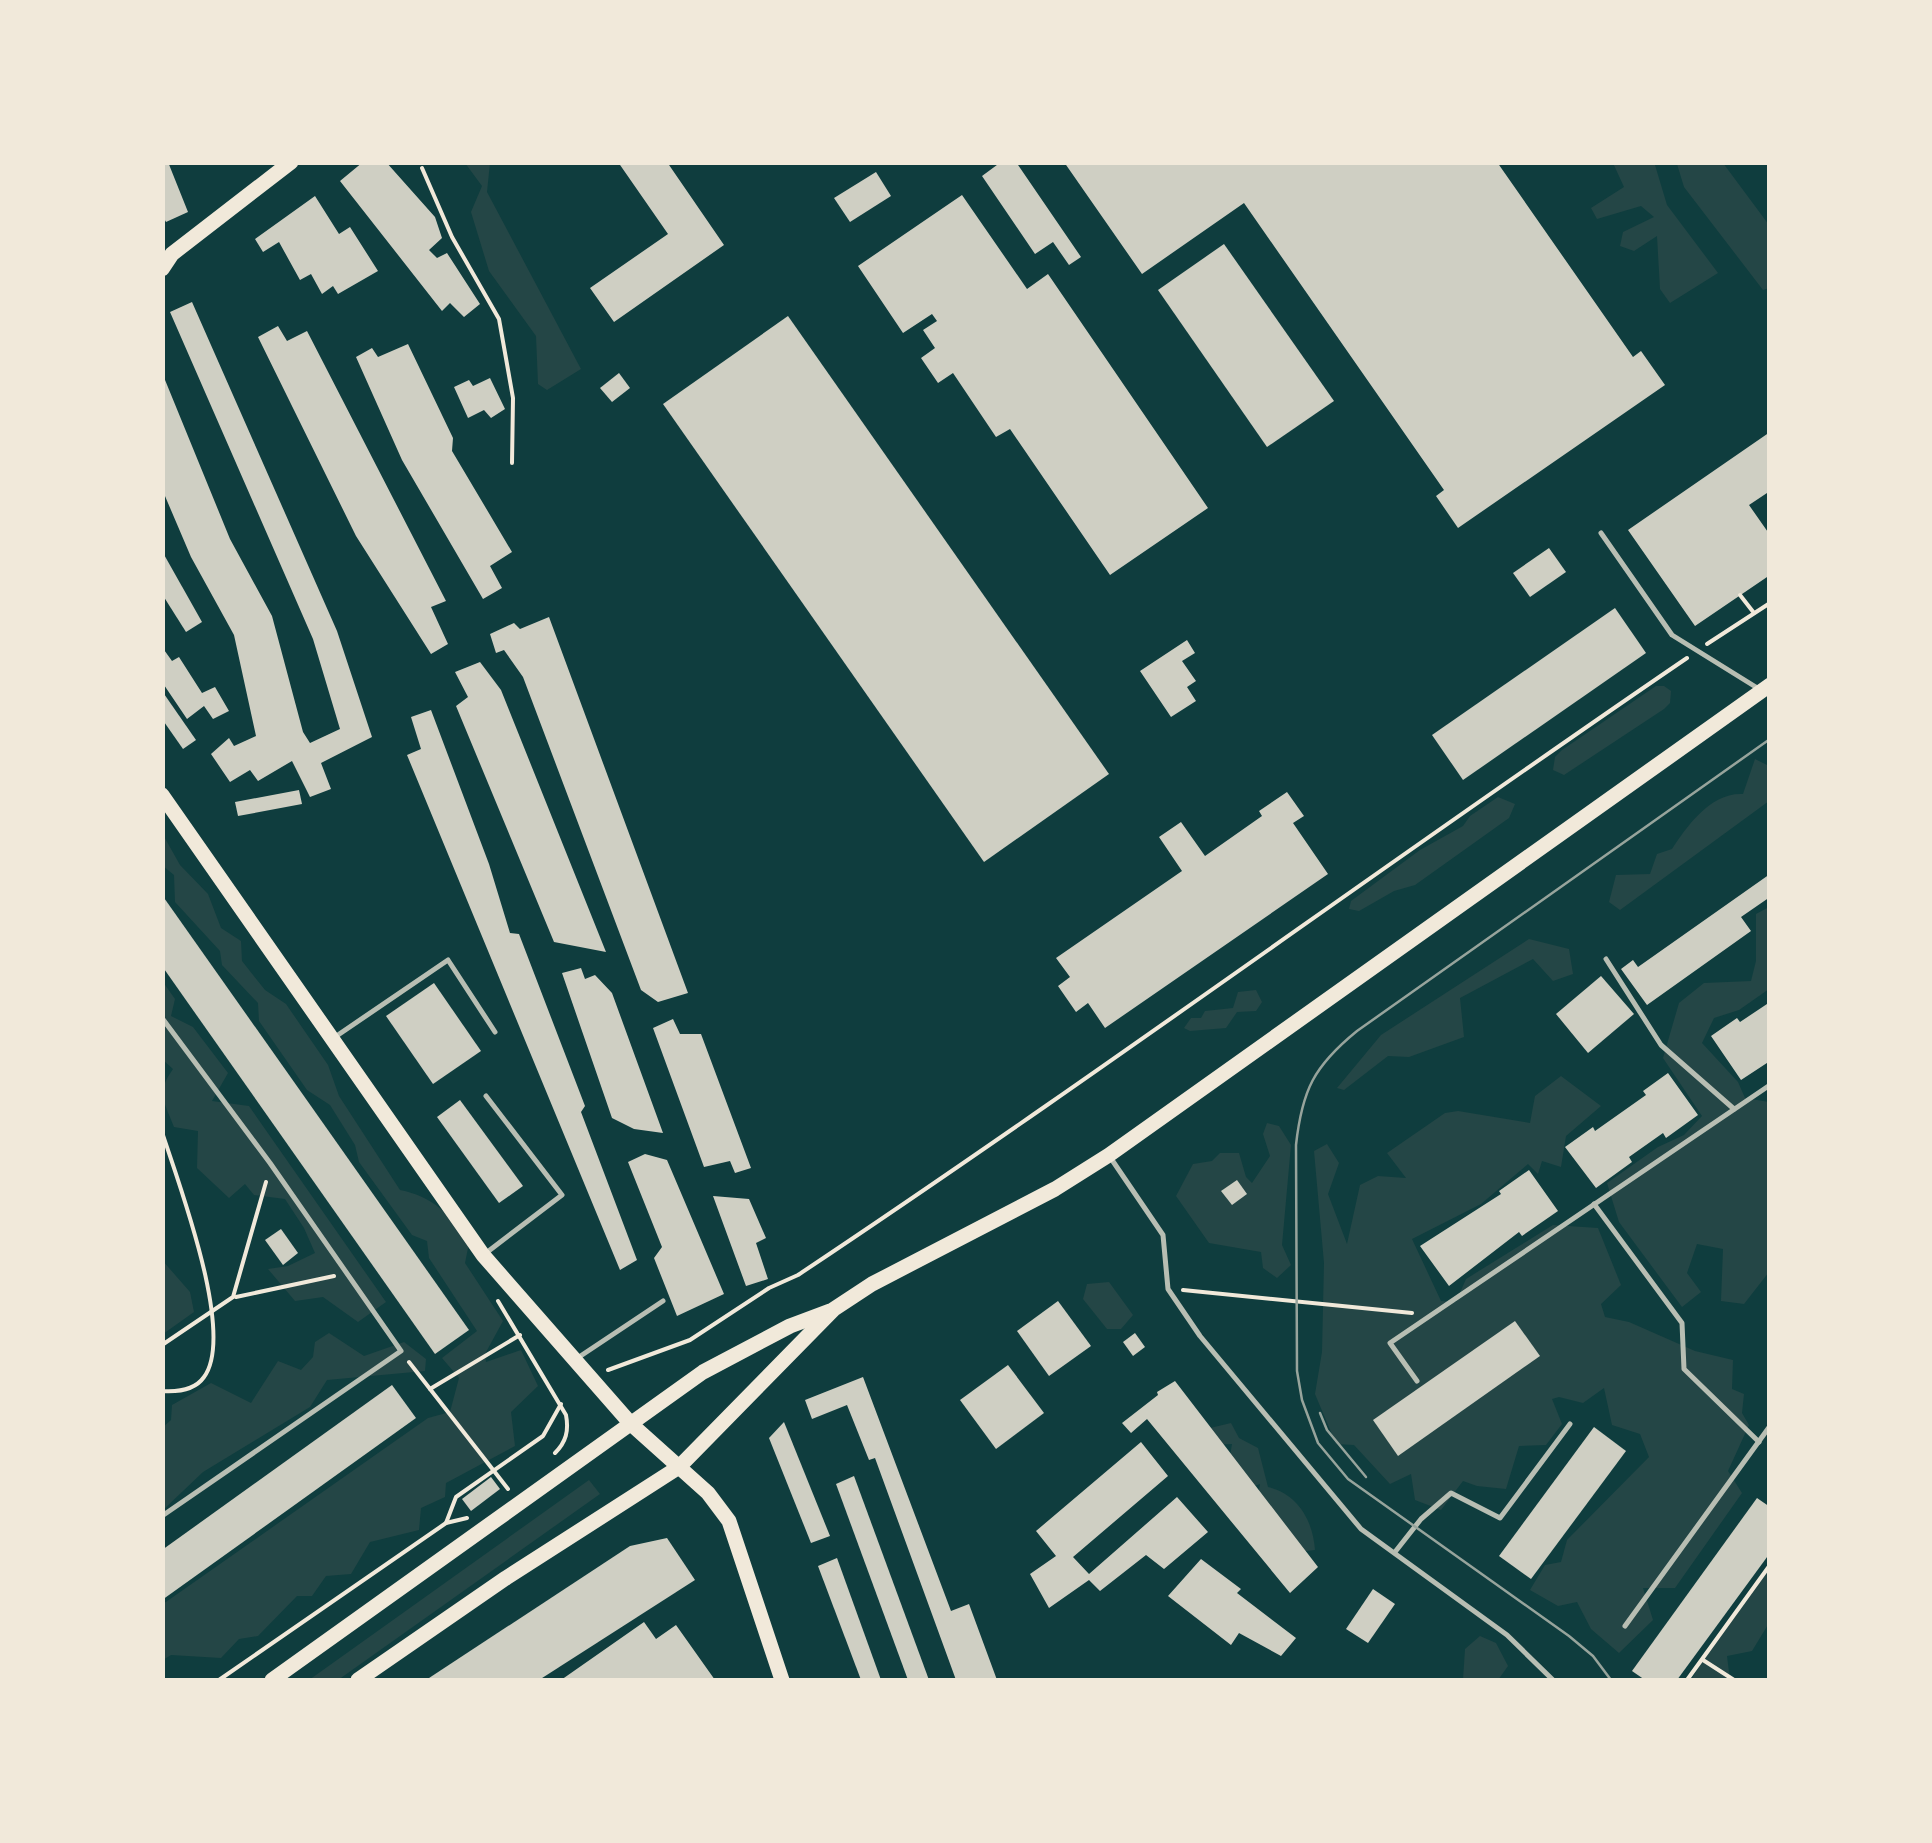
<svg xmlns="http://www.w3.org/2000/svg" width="1932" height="1843" viewBox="0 0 1932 1843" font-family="Helvetica,sans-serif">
<rect width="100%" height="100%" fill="#0f3d3e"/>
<!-- green -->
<g fill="#244646">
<polygon points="465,163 490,163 487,192 581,369 547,390 538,384 536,336 489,271 471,212 482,186"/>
<polygon points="1613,163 1723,163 1769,225 1769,288 1763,290 1684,187 1677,164 1655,165 1667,205 1718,273 1670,303 1660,289 1657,236 1634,251 1620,246 1623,232 1654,217 1641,206 1597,219 1591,208 1624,187"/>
<polygon points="1656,686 1664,686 1671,691 1670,703 1664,709 1564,775 1553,770 1555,757 1562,750"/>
<path d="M1755,759L1769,766V801L1620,910L1609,902L1616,875L1650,874L1657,854L1672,849C1687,826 1711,792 1743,794Z"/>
<polygon points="1498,797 1515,804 1509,818 1415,885 1394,891 1359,911 1349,909 1351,901 1420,850 1463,826 1470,816"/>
<path d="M162,833L180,865L208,894L221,928L241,941L242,961L265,990L286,1004L328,1065L339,1096L400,1190C432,1196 453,1216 469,1243L465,1263L503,1321L485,1354L486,1362L521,1350L538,1386L511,1412L515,1446L446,1483L445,1497L421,1508L419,1530L370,1542L351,1574L326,1576L312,1596H297L258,1636L239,1639L221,1658L171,1655L163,1660V1604L428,1418L450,1412L459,1378L442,1358L477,1331L429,1258L427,1241L412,1235L359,1162L355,1145L330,1105L307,1090L259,1021L258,1003L222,965L220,951L175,902L174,875L163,866Z"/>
<polygon points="1769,907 1769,989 1739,1010 1714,1018 1702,1043 1738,1082 1745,1098 1769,1102 1769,1272 1744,1304 1721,1301 1723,1249 1697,1244 1687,1273 1701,1292 1682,1307 1619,1222 1607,1183 1658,1147 1684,1135 1702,1116 1663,1058 1679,1003 1704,983 1751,981 1756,961 1756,914"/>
<polygon points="1529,939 1569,949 1573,974 1553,981 1533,959 1460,998 1464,1037 1409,1057 1388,1056 1344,1090 1337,1088 1381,1035"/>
<path d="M163,982L175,999L171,1016L193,1027L228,1073L212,1101L249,1106L386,1302L358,1322L323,1297L295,1301L268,1269L288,1266L315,1253L304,1228L285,1199L254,1195L245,1184L229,1198L197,1168L198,1131L174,1127C164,1101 156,1093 173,1069L163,1060Z"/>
<polygon points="1256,990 1262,1002 1256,1011 1237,1012 1226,1028 1190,1031 1184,1028 1191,1018 1201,1018 1205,1011 1233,1008 1238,992"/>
<polygon points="1561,1076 1601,1106 1566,1136 1561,1167 1542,1161 1538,1174 1528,1164 1481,1204 1412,1239 1441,1301 1456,1302 1466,1279 1553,1225 1598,1228 1621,1285 1601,1304 1605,1317 1629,1322 1695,1351 1733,1360 1732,1389 1744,1394 1742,1413 1749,1425 1728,1471 1742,1493 1675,1588 1643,1588 1653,1620 1619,1653 1591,1629 1577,1602 1558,1606 1530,1590 1545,1565 1561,1562 1567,1540 1649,1457 1640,1434 1612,1425 1604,1388 1583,1403 1559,1397 1552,1399 1562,1424 1546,1445 1519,1446 1506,1489 1477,1486 1463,1481 1441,1510 1415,1500 1411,1474 1390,1484 1354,1445 1336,1444 1315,1394 1322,1352 1324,1263 1314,1151 1327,1144 1339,1163 1328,1194 1347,1244 1360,1185 1378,1176 1406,1178 1387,1153 1445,1113 1458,1111 1530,1123 1535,1096"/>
<polygon points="1267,1123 1279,1126 1291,1145 1282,1245 1291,1265 1277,1278 1263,1268 1261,1252 1209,1243 1176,1196 1193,1164 1212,1161 1220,1153 1239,1153 1246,1177 1252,1183 1270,1156 1263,1134"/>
<polygon points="162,1260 190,1292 194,1312 163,1334"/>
<polygon points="1109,1282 1133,1315 1121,1329 1107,1329 1083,1299 1087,1284"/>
<polygon points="329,1333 364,1356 404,1342 426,1359 425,1371 327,1380 310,1407 203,1472 163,1510 165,1471 163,1427 171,1420 172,1405 211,1383 251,1403 278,1361 301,1370 313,1357 315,1342"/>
<path d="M1231,1423L1239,1438L1258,1448L1268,1487C1298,1494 1313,1521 1315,1550L1290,1553L1256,1509L1260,1484L1246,1489L1229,1462L1232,1444L1212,1445L1206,1429Z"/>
<polygon points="589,1480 600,1494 338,1680 309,1680"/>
<polygon points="1769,1563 1769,1623 1752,1651 1727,1656 1730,1680 1691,1680 1729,1618"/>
<polygon points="1480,1636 1496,1643 1508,1666 1498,1680 1463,1680 1465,1649"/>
</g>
<!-- building -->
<g fill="#cfcfc3">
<polygon points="162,162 168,162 188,212 166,222 162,215"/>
<polygon points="363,162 386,162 435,217 442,238 429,250 437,258 447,253 480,304 464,317 450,303 442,311 340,181"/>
<polygon points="618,162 667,162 724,245 614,322 590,288 668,234"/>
<polygon points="1001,162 1016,162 1081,257 1069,265 1053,242 1035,254 982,176"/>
<polygon points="1064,162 1497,162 1633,357 1641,351 1665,385 1458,528 1436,496 1444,490 1244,203 1142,274"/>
<polygon points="876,172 891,196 850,222 834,198"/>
<polygon points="962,195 1027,289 1048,274 1208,508 1110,575 1010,429 996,437 953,373 938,383 921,358 935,348 923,330 937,321 932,314 903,333 858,266"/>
<polygon points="315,196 339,234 350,227 378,271 338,294 333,286 322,294 311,274 300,280 279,242 263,252 255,239"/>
<polygon points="1224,244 1334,401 1267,447 1158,290"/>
<polygon points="192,302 337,631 372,737 321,763 331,789 310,797 292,761 258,781 250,770 230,782 211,754 229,738 234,746 256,736 234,635 191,557 162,489 163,375 230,539 272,616 303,732 310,743 340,729 313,639 170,312"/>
<polygon points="788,316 1109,774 984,862 663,404"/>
<polygon points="278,326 287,341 307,331 446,601 431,607 448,644 431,654 356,536 258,337"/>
<polygon points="408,344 453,438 452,451 512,552 490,566 502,588 483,599 402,460 356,357 372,348 378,357"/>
<polygon points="619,373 630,388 612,402 600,388"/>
<polygon points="490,378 505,409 491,418 484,410 468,418 454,387 469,380 473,386"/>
<polygon points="1770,432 1770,491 1749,505 1770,535 1770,575 1695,626 1628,530"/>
<polygon points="1549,548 1566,572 1530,597 1513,573"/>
<polygon points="162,551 202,622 186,632 162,594"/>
<polygon points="1615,608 1646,653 1463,780 1432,735"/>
<polygon points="549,617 688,993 658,1002 641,990 523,677 504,650 496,653 490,634 514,623 520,629"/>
<polygon points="1187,640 1195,653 1182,661 1196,681 1187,687 1196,701 1171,717 1140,671"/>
<polygon points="162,647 172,661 179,657 202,693 215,687 229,711 213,719 204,706 187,719 162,682"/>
<polygon points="480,662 501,690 606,952 554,942 456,706 468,697 455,672"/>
<polygon points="162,691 196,740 183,749 162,719"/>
<polygon points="431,710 489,864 510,933 519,934 585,1106 581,1112 637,1260 620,1270 407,755 421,749 411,717"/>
<polygon points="299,790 302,804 238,816 235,802"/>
<polygon points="1287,792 1304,816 1293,823 1328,874 1105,1028 1088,1003 1076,1012 1058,986 1070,977 1056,958 1182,871 1159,837 1181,822 1205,856 1262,816 1259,811"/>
<polygon points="1770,874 1770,897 1741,917 1751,931 1647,1005 1621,969 1633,960 1638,967"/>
<polygon points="162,895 469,1330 435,1354 162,966"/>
<polygon points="581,968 585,979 595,975 612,993 663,1133 634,1129 612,1118 562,973"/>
<polygon points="1601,976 1634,1014 1588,1053 1556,1014"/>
<polygon points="434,983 481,1051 433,1084 386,1016"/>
<polygon points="1770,1002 1770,1061 1741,1080 1711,1036 1737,1018 1740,1022"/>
<polygon points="673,1019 680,1034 701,1034 751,1168 735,1173 730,1161 704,1167 653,1028"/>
<polygon points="1668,1073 1698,1115 1666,1138 1663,1133 1629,1157 1632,1162 1596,1188 1565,1147 1593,1127 1595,1131 1646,1095 1643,1091"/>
<polygon points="460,1100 523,1186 499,1203 437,1117"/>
<polygon points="645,1154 667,1160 724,1294 677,1316 654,1258 662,1247 628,1162"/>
<polygon points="1529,1170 1558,1211 1522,1236 1519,1232 1449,1286 1420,1246 1501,1194 1499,1191"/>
<polygon points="1237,1180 1247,1194 1232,1205 1221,1191"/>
<polygon points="713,1196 749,1199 766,1238 756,1243 768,1279 746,1286"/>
<polygon points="281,1229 298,1253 283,1265 265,1240"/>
<polygon points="1058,1301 1091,1346 1049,1376 1017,1331"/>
<polygon points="1515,1321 1540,1356 1398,1456 1373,1420"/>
<polygon points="1135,1333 1145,1347 1133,1356 1123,1342"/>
<polygon points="1008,1365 1044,1413 996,1449 960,1400"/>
<polygon points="863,1377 951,1611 969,1604 997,1680 956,1680 875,1458 869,1460 847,1405 812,1419 805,1400"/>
<polygon points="1175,1381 1318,1567 1290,1593 1147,1419 1131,1433 1122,1423 1158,1395 1157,1392"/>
<polygon points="392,1385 416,1418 162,1600 162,1550"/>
<polygon points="784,1422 830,1536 811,1543 769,1438"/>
<polygon points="1594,1427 1626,1451 1531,1579 1499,1556"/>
<polygon points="1141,1442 1168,1476 1073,1557 1089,1574 1177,1497 1208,1532 1164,1569 1146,1555 1100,1591 1089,1580 1049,1608 1030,1574 1056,1556 1036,1531"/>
<polygon points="854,1476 929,1680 908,1680 836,1484"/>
<polygon points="491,1477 500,1489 471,1511 462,1499"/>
<polygon points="1757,1498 1770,1507 1770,1553 1677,1680 1645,1680 1632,1671"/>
<polygon points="667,1538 695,1580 539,1680 426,1680 630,1546"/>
<polygon points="837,1558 881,1680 861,1680 818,1566"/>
<polygon points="1201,1559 1241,1589 1237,1593 1296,1638 1281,1656 1239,1633 1231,1645 1168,1596"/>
<polygon points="1373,1589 1395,1604 1368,1643 1346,1629"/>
<polygon points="644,1622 656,1639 676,1625 715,1680 561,1680"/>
</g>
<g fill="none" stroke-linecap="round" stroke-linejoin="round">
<!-- path -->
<g stroke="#f1e9da" stroke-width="4">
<polyline points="422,168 452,237 499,319 513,398 512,463"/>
<polyline points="1740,595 1754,613"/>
<polyline points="1707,644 1770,603"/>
<path d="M162,1132C178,1182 236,1334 204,1377C195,1390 177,1392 162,1391"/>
<polyline points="1183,1290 1412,1313"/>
<polyline points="236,1297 334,1276"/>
<path d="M498,1301L566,1415C569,1431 566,1442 555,1453"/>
<polyline points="162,1345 233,1297 266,1182"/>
<polyline points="409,1362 508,1489"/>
<path d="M608,1370L690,1340L769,1288L798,1275C1098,1075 1389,861 1687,658"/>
<polyline points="430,1389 520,1335"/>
<polyline points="446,1523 456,1497 543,1436 561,1404"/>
<polyline points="1703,1660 1734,1680"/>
<polyline points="219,1680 446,1523 467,1518"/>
<polyline points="1687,1680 1770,1565"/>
</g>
<!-- service -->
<g stroke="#b8beb3" stroke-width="5">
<polyline points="1601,533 1672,635 1759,689"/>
<polyline points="1606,959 1661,1045 1734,1109"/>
<polyline points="162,1018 270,1163 401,1351 162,1516"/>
<polyline points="335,1037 448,960 495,1032"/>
<polyline points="1110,1157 1163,1235 1168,1289 1200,1336 1361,1529 1507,1635 1553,1680"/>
<polyline points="1594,1204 1682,1323 1684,1369 1759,1442"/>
<polyline points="486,1253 562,1195 486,1096"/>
<polyline points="576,1359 663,1301"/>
<polyline points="1417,1381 1390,1343 1770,1085"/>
<polyline points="1395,1552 1421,1519 1451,1493 1500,1518 1570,1424"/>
<polyline points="1625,1626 1770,1426"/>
</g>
<!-- secondary -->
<g stroke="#f1e9da" stroke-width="15">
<polyline points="162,269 172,254 291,162"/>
<polyline points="162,795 483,1255 631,1424 708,1493 729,1521 782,1680"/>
<polyline points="272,1680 703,1372 790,1326 830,1311"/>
<polyline points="358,1680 506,1578 679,1467 834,1309 872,1284 1055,1189 1109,1155 1770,685"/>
</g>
<!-- tram -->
<g stroke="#97a49c" stroke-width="2.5">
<polyline points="1320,1413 1327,1430 1366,1477"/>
<path d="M1611,1680L1593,1656L1569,1636L1348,1479L1318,1443L1302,1400L1297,1371L1296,1145C1302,1090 1314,1066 1357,1031L1770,739"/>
</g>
</g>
<!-- border -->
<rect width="1932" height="1843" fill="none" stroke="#f1e9da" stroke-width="330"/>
</svg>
